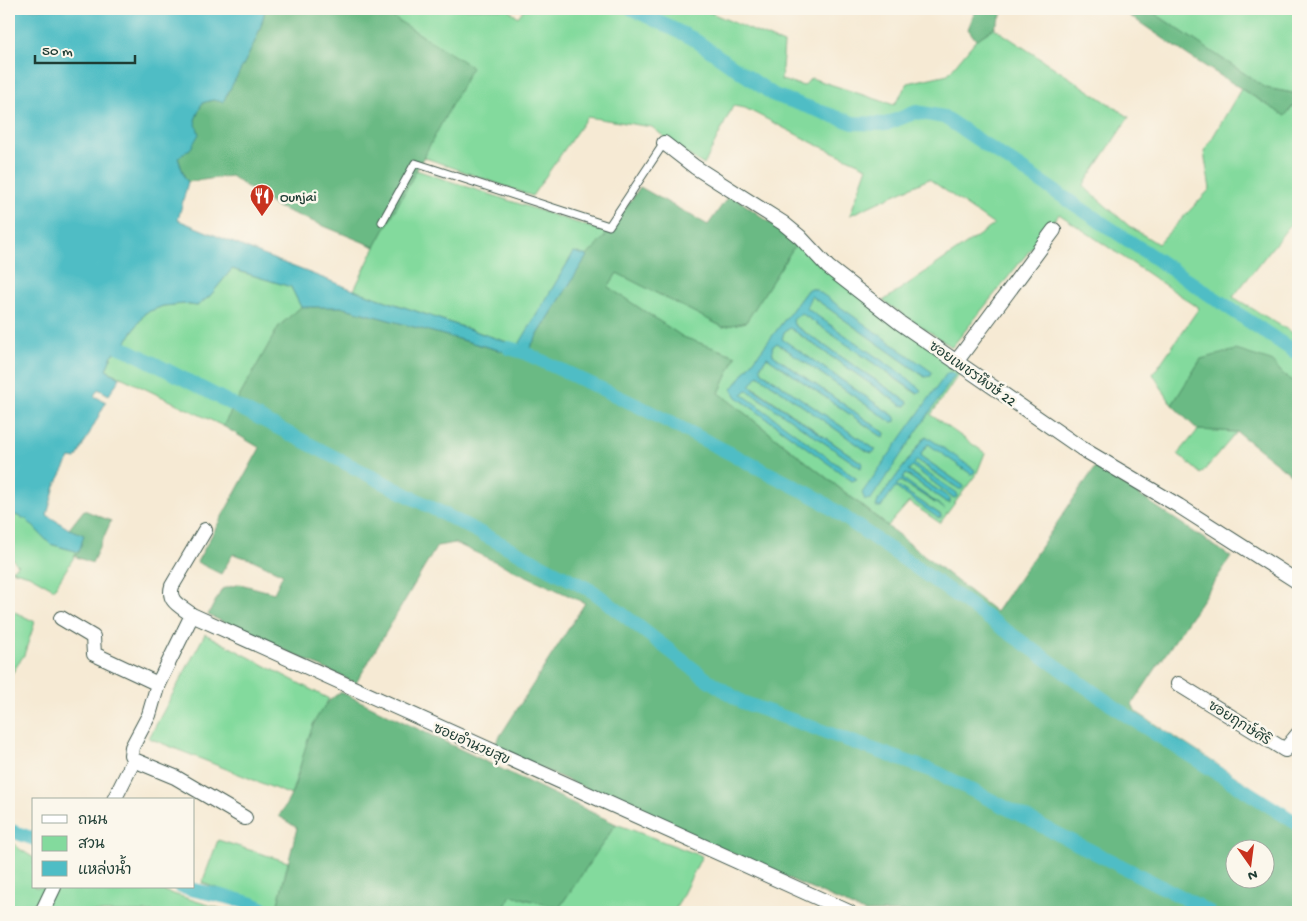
<svg xmlns="http://www.w3.org/2000/svg" width="1307" height="921" font-family="'Gochi Hand','Playpen Sans Thai',sans-serif">
<rect width="100%" height="100%" fill="#fbf7ec"/>
<filter id="ink" filterUnits="userSpaceOnUse"><feTurbulence type="fractalNoise" baseFrequency=".02" numOctaves="2"/><feDisplacementMap in="SourceGraphic" scale="10" xChannelSelector="R" yChannelSelector="G"/><feConvolveMatrix kernelMatrix="1 2 1 2 8 2 1 2 1" color-interpolation-filters="sRGB"/></filter>
<filter id="wash" filterUnits="userSpaceOnUse"><feTurbulence type="fractalNoise" baseFrequency=".0096" numOctaves="4" result="noise"/><feDisplacementMap in="SourceGraphic" scale="20" xChannelSelector="R" yChannelSelector="G"/><feGaussianBlur stdDeviation="1.12" result="paint"/><feColorMatrix in="noise" values="0 0 0 0 0 0 0 0 0 0 0 0 0 0 0 0 0 1.4 0 .05"/><feComposite in="paint" operator="in"/></filter>
<g filter="url(#wash)">
<rect width="100%" height="100%" fill="#f6ead4"/>
<path fill="#83da9d" stroke="#518c68" fill-rule="evenodd" d="M380 9H508L518 17 524 9H702L784 44 781 80 804 86 811 78 894 105 908 83 948 74 976 40 994 28 1129 117 1083 186 1129 226 1158 244 1210 189 1204 152 1241 89 1284 115 1298 99V215L1233 297 1298 336V384L1284 375 1271 361 1201 359 1172 405 1153 374 1199 308 1059 214 952 347 883 301 994 225 929 179 850 215 867 167 813 143 745 108 733 106 704 165 679 149 652 127 587 117 532 196 423 157 471 67Z
M1148 9H1298V94L1266 88Z
M416 170 608 233 587 256 574 252 519 346 354 290 375 247Z
M797 242 961 371 931 415 985 453 977 473 940 523 909 502 888 526 719 393 736 356 683 337 608 287 617 273 723 327 746 322ZM808 289H815L925 377 811 296 805 308 910 380 917 394 801 312 793 320 794 325 908 402 906 406 901 405 790 328 784 332 782 339 894 416 896 421 891 422 777 343 772 347 773 355 885 433 884 438 767 357 760 368 762 372 876 450 872 453 867 451 757 374 750 385 862 463 861 468 747 389 741 394 853 481 737 397 733 388ZM926 436 971 474 931 445 928 444 921 453 922 457 964 486H954L916 460 913 464 957 493 954 498 912 466 908 471 938 490 950 503 946 502 906 474 901 478 935 503 900 481 896 485 941 515 895 487 878 501Z
M232 269 291 287 301 307 279 326 223 426 106 370 112 355 125 343 145 313 163 306 184 304 197 306 210 296Z
M1198 430 1237 432 1201 474 1178 454Z
M15 515 26 518 50 544 79 552 74 557 54 589 29 575 11 570 18 565 9 556V518Z
M9 609 35 622 24 655 9 678Z
M205 634 329 699 314 722 291 795 149 738Z
M616 824 702 856 674 912H502L510 895 559 908Z
M9 838 18 848 34 858V887L154 888 231 912H9Z
M218 840 288 862 277 908 202 883Z"/>
<path fill="#6aba84" stroke="#447c5c" fill-rule="evenodd" d="M265 9H380L472 67 375 247 275 206 231 176 188 182 185 178 178 158 191 148 195 120 202 103 213 100 223 101C238 73 260 40 265 9Z
M976 9H1005L994 28 976 40 968 29Z
M1120 9H1148L1266 88 1298 94V99L1285 116 1189 56Z
M640 187 708 225 730 194 797 242 746 322 723 327 617 273 608 287 683 337 736 356 719 393 996 612 1096 466 1231 557 1132 704 1136 712 1298 817V912H864L493 747 585 603 455 543 437 546 356 683 208 615 222 589 240 584 274 593 283 574 253 560 233 554 221 574 197 562 260 448 223 426 279 326 301 307H341L524 357 587 256 608 233ZM1234 848H1264V878H1234Z
M1236 350 1271 361 1284 375 1298 384V480L1237 432 1198 430 1172 405 1201 359Z
M84 510 111 521 92 563 74 556 79 552 69 529Z
M341 692 616 824 559 908 511 895 502 912H288L277 908 297 828 279 816C283 809 288 802 291 795 306 760 305 713 341 692Z"/>
<path fill="#4fbdc5" stroke="#377d7c" d="M9 9H265C260 40 238 73 223 102L213 100 202 103 195 120 199 134 191 148 178 158 185 178 188 182 178 220 268 257 354 290 518 346 574 252 587 256 524 357 341 307H301L291 287 232 269 210 296 197 306 184 304 163 306 145 313 125 343 112 355 106 370 120 378 109 395 98 389 94 396 106 402 76 459 70 458 55 486 47 515 69 529 84 535 79 552 50 544 26 519 15 515 9 518Z
M808 289H815L932 372 931 376 925 377 811 296 806 308 910 380 921 390 918 394 801 313 793 320 794 325 908 402 906 406 901 405 790 328 784 332 782 339 894 416 896 421 891 422 777 343 772 347 773 355 885 433 884 438 767 357 760 367 762 372 876 450 872 453 867 451 758 375 750 386 862 463 861 468 747 390 742 394 857 479 852 481 737 397 732 389Z
M951 372 955 375 871 499 865 500 862 493 947 373Z
M926 436 975 470 974 473 971 474 928 444 921 453 922 457 964 486 962 489H959L917 460 914 464 957 493V497L954 498 912 466 908 471 950 498V503L946 502 906 474 902 478 945 509 901 481 896 485 941 515V517L938 518 895 487 881 507H876L878 501Z"/>
<g fill="none" stroke-linecap="round" stroke-linejoin="round">
<path stroke="#4fbdc5" stroke-width="14" d="M632 9 692 38 774 95 853 123 886 124 916 112 944 117 1298 354
M104 340 132 352 594 592 705 678 742 702 936 772 1176 894 1209 912
M509 348 523 352 638 406 817 498 1129 717 1298 824
M9 830 34 839
M181 887 231 898 253 904 270 912"/>
</g>
</g>
<g filter="url(#ink)">
<g fill="none" stroke-linecap="round" stroke-linejoin="round">
<defs>
<path id="lane" d="M382 222 415 163 609 226 664 143"/>
<path id="street" d="M664 143 695 167 783 223 800 237 828 267 900 323 996 389 1081 448 1179 506 1298 582
M956 362 1054 230
M205 530 172 586C167 602 181 606 192 615L849 912
M192 615 158 684 149 715 132 747 131 755 134 760 175 777 245 818
M61 618 93 637 94 654 158 684
M1178 684 1285 750 1298 734
M114 800 134 760
M42 912 54 887"/>
</defs>
<use href="#lane" stroke="#3f574c" stroke-width="9"/>
<use href="#street" stroke="#3f574c" stroke-width="16"/>
<use href="#lane" stroke="#fff" stroke-width="7"/>
<use href="#street" stroke="#fff" stroke-width="14"/>
</g>
</g>
<defs>
<symbol id="restaurant-pin" viewBox="-11 -11 22 30"><path d="M0 17L-7.5 6A9.5 9.5 0 1 1 7.5 6Z" fill="#c8321e" stroke="#fbf7ec"/><path d="M-5-6h1v4h1v-4h1v4h1v-4h1v5L-1.5 .5V6h-2V.5L-5-1ZM5-6V6H3V1.5H1.5Q1.5-4 5-6Z" fill="#fff"/></symbol>
</defs>
<g fill-rule="evenodd">
<use href="#restaurant-pin" x="248" y="182" width="28" height="38"/>
</g>
<g text-anchor="middle" stroke-width="5" stroke-linejoin="round" paint-order="stroke">
<g font-size="14" fill="#1f3d34" stroke="#fbf7ec" text-anchor="start">
<text x="280" y="201">Ounjai</text>
</g>
<g font-size="14" fill="#1f3d34" stroke="#fbf7ec">
<text transform="translate(973 373) rotate(35)" y="5">ซอยเพชรหึงษ์ 22</text>
<text transform="translate(1240 722) rotate(32)" y="5">ซอยฤกษ์ศิริ</text>
<text transform="translate(472 743) rotate(24)" y="5">ซอยอำนวยสุข</text>
</g>
</g>
<rect width="1307" height="921" fill="none" stroke="#fbf7ec" stroke-width="30"/>
<rect x="32" y="798" width="162" height="90" fill="#fbf7ec" stroke="#a3ada2"/>
<rect x="42" y="815" width="25" height="8" fill="#ffffff" stroke="#a3ada2"/>
<text x="78" y="824" font-size="15" fill="#1f3d34">ถนน</text>
<rect x="42" y="836" width="25" height="15" fill="#83da9d" stroke="#a3ada2"/>
<text x="78" y="848" font-size="15" fill="#1f3d34">สวน</text>
<rect x="42" y="861" width="25" height="15" fill="#4fbdc5" stroke="#a3ada2"/>
<text x="78" y="874" font-size="15" fill="#1f3d34">แหล่งน้ำ</text>
<g transform="translate(1250 864) rotate(166)"><circle r="24" fill="#fbf7ec" stroke="#a3ada2"/>
<path d="M0-4L9 19L0 12L-9 19Z" fill="#c8321e"/>
<text y="-8" font-size="14" font-weight="bold" text-anchor="middle" fill="#1f3d34">N</text>
</g>
<path d="M35 55v8h100v-8" fill="none" stroke="#1f3d34" stroke-width="2.5"/>
<text x="42" y="55" font-size="15" fill="#1f3d34" stroke="#fbf7ec" stroke-width="4" paint-order="stroke">50 m</text>
</svg>
